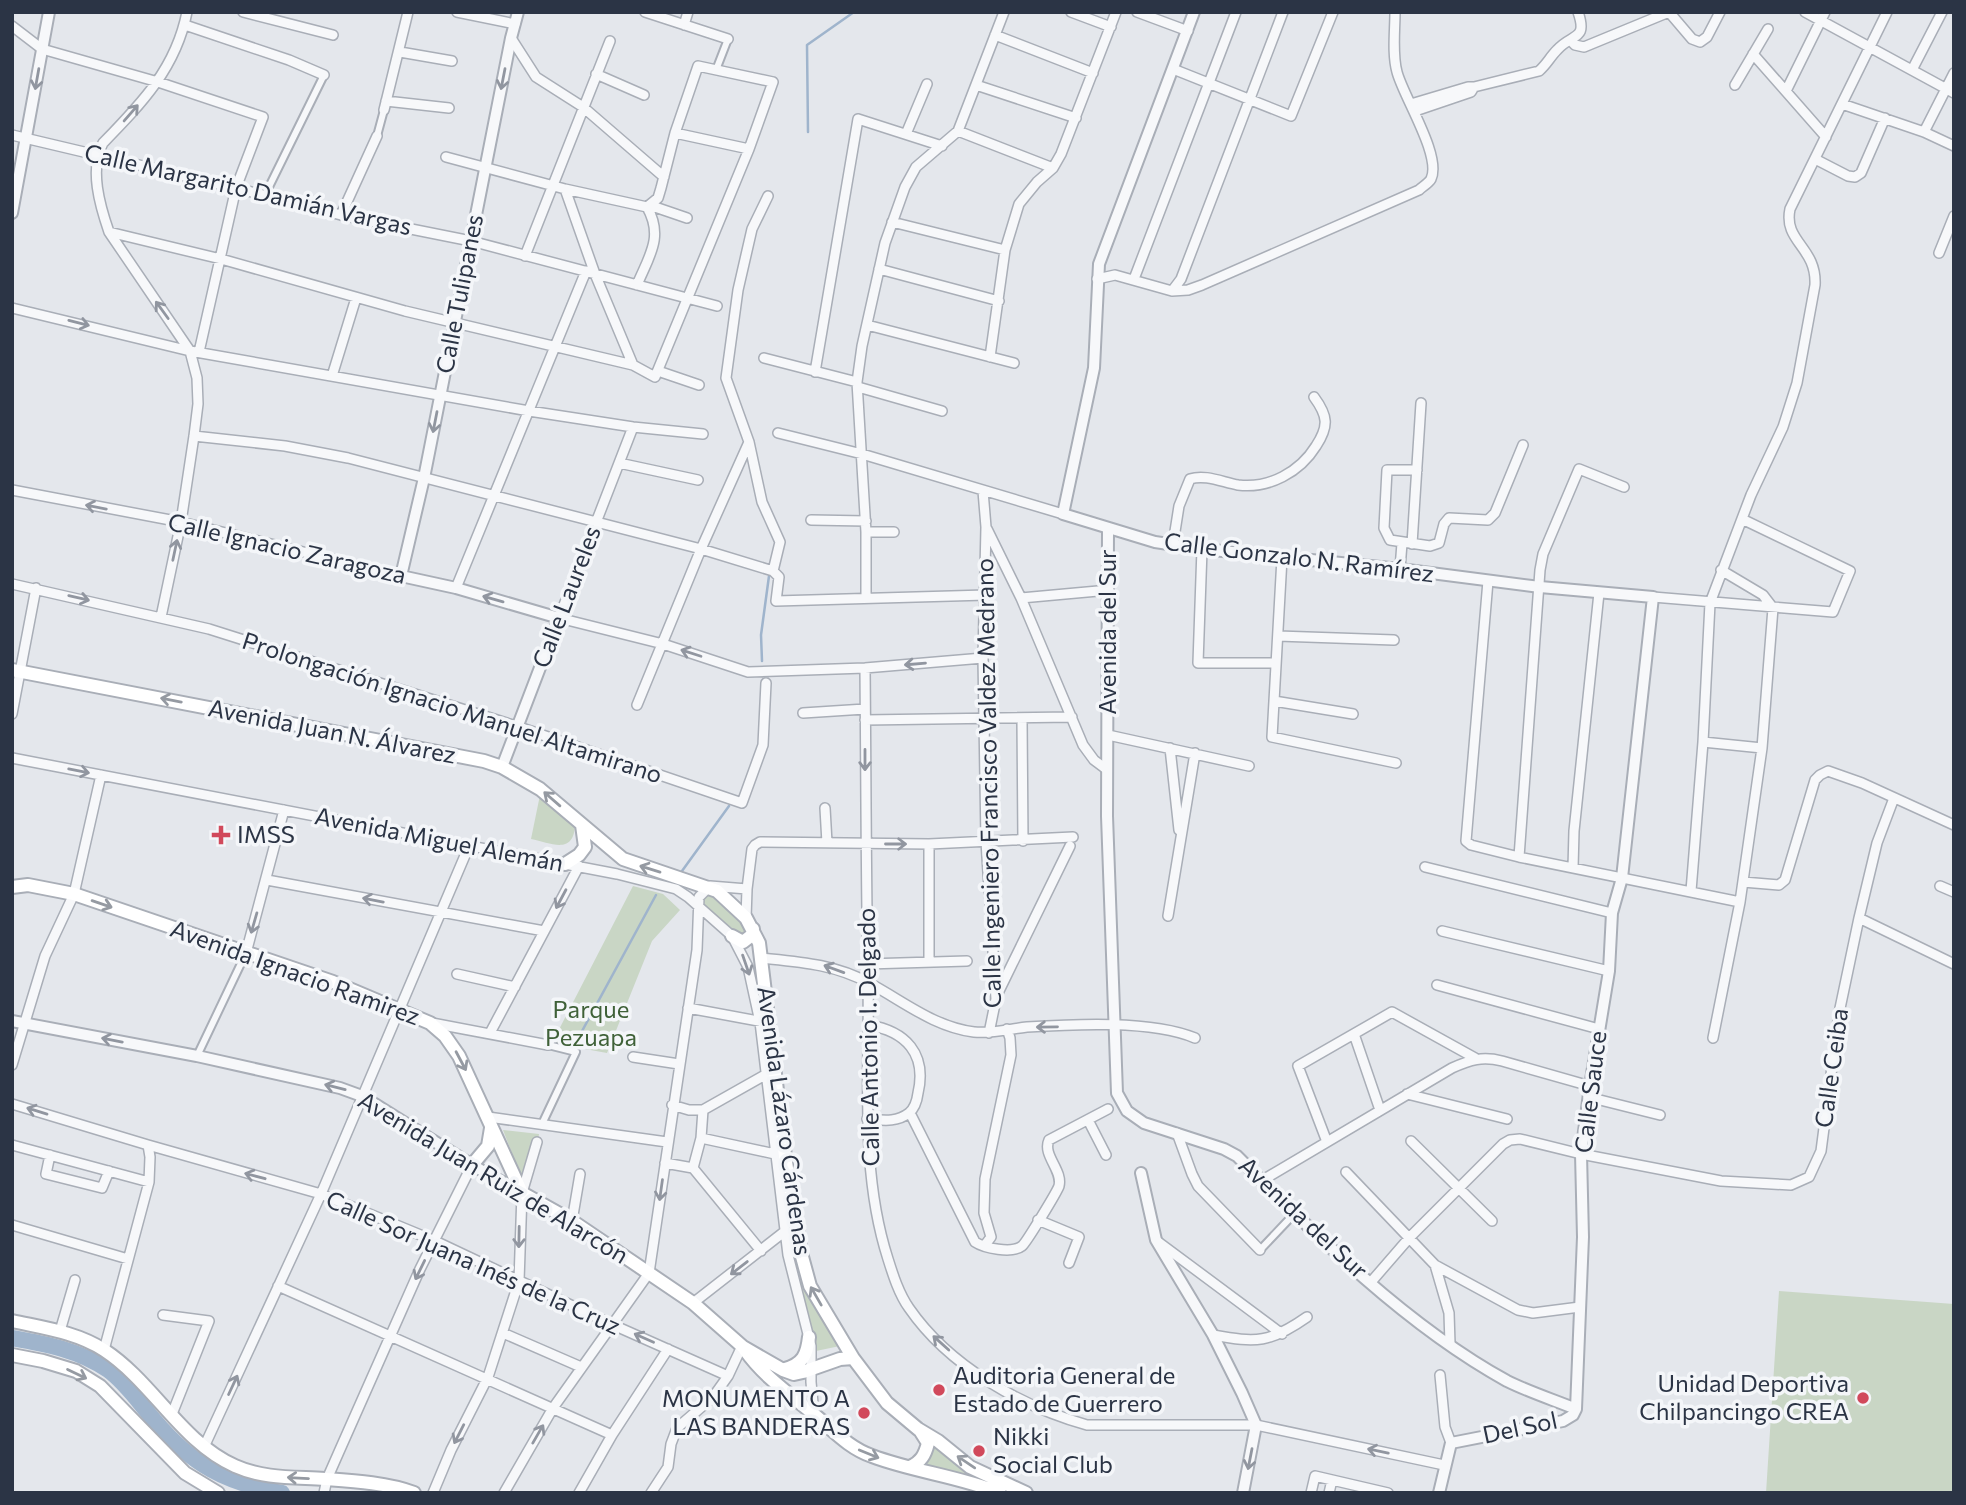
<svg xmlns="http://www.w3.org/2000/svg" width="1966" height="1505" font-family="Commissioner,sans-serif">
<rect width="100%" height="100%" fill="#e4e7ec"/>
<path fill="#c9d6c5" d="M540 795 575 826C573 855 551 843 531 839Z
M633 886 663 894 680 910 652 941 607 1053 552 1043Z
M710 893 715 896C726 906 746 920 746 936L733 931 705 905 702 900 705 895Z
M503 1130 539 1134 531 1183 523 1182Z
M788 1225 798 1276 840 1346 816 1351 805 1308 797 1287Z
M1779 1291 1954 1304V1493H1766Z
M931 1443 1018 1493H1009L964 1474 922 1465Z"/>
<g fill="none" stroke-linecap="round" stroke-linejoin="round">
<path stroke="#9fb4cc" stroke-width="2.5" d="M808 132 807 45 854 12
M762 661 761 635 769 576
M682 871 729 806
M575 1044 656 895"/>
<path stroke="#9fb4cc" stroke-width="16" d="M12 1338C46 1344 79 1350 108 1370 126 1383 140 1404 155 1421 192 1465 226 1483 282 1493"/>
<defs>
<path id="pedestrian" d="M716 70 728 39
M377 136 384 110
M265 195 324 75
M197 1056 246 953
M542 1124 576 1052 548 1045
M1260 1250 1295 1213"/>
<path id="minor" d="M243 12 333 35
M457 12 515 24
M645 12 728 39
M1071 12 1111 27
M1137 12 1188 31
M1669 12 1692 39 1700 42 1707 37 1720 12
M1805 12 1954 93
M185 25 289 60 324 75
M684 25 688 12
M12 26 42 49 158 82 263 117 236 188 199 352
M995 35 1093 73
M511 38 536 77 583 107 664 177
M1570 40 1575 45 1584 47 1669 12
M400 52 452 61
M1753 54 1826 137
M1173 69 1291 116 1333 12
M1912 70 1942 12
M596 74 644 95
M976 85 1076 118
M1735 85 1768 29
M1786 91 1825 12
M386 101 449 108
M1411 104 1468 87H1474L1539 71C1547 64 1550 57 1557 50 1572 33 1588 41 1578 12
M1842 104 1924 132 1954 146
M384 110 408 12
M1415 111 1471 92 1474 87
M958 131 1053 168
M1924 132 1954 73
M675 133 749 149
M906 134 927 84
M12 135 236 188 341 215 471 241 717 306
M446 157 565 189 647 207
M1815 159 1848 176 1855 177 1861 173 1885 118
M565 189 595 274 633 365 655 377 749 149 773 82 698 66 675 133 661 188 658 198 647 207
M768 196 752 229 738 290 726 378 749 442 762 502 780 542 773 571
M652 206 687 218
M341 215 377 136
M892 222 1005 250
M109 232 221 259 405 311 633 365
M1939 253 1954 216
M525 256 610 41
M879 269 999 301
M1097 279 1115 275 1172 291 1181 279 1283 12
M1134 279 1236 12
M637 285C649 256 664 237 647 207
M1172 291 1188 290 1202 285 1419 190C1422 187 1429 183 1431 179 1442 156 1403 96 1397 72 1392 54 1395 31 1395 12
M12 308 190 351 529 411 633 427 703 434
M867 325 1014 363
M990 357 1005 250 1019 204 1037 182 1053 168 1061 154 1116 12
M764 358 857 382
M658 371 699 385
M815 372 858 119 942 146
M332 376 356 298
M858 387 942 411
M633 427 559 618 663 644 748 672 865 668 983 658
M778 433 862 454 1063 514
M194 436 285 446 348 458 701 549 773 571 779 577 776 601 986 595
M619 463 698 480
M1417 470H1387L1384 528 1390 540 1430 546 1439 543 1444 524 1449 518 1488 520 1495 513 1523 445
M12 490 181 522 401 576
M983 491 986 527 983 658 986 841 996 999 989 1033
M811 520 866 521
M987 529 1021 598 1083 745 1094 760 1106 769
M866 532H894
M1173 544 1179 506 1190 479C1205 474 1222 482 1238 485 1269 489 1300 472 1316 446 1329 426 1328 416 1314 397
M1412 544 1421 403
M1202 549 1198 663H1276
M1282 558 1272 737 1396 763
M1400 569 1402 543
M1488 581 1466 841 1471 845 1519 857 1740 902
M12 584 209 629 516 726 742 803 763 745 766 683
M456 588 586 271
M1653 597 1833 612 1850 571 1742 519
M866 598V532L857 382 862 346 885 243 905 187 916 167 958 131 1004 12
M1021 598 1109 590
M161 617 181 522 194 436 198 404 197 378 190 351 109 232C100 206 89 169 103 143 142 103 176 68 187 12
M1278 636 1394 640
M865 668C866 772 866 876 868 980 870 1073 859 1169 888 1259 893 1275 899 1294 909 1308 949 1366 1020 1406 1087 1425H1256L1444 1465
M1274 701 1353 714
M637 705 701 549 749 442
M803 713 865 709
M12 714 36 588
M1022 719 1023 841
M865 720 1072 717
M1108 735 1249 766
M1703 742 1762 748
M1170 748 1179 830
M12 758 617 874 676 889 688 897 732 936 748 967 760 1022 788 1255 811 1346V1382L814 1414
M825 808 827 843
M929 844V962
M1519 857 1540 570 1543 554 1579 469 1624 487
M1425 867 1612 913
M1573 868 1574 831 1599 593
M267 880 544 931
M1743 882 1779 885 1785 880 1815 780 1820 775 1828 771 1862 783 1954 825
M1940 886 1954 892
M1691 891 1703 742 1710 603 1751 495 1783 427 1797 383 1815 285C1817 247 1783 242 1790 209L1887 12
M1168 916 1195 753
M746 918 747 889 752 849 755 845 760 842 929 844 1073 837
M1859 918 1954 964
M1442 931 1609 971
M246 953 284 810
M761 958C800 962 834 964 869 983 903 1001 934 1027 974 1032 992 1034 1009 1029 1027 1027 1074 1024 1152 1020 1195 1038
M867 964 967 961
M457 974 515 987
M1437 985 1599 1029
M997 995 1070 846
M688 1008 764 1022
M432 1023 548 1045 553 1033
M490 1033 579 866
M1354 1034 1380 1110
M1713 1038 1740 902 1762 748 1773 608 1763 595 1721 570
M633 1057 679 1064
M12 1065 45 956 74 894 101 775
M1407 1094 1507 1119
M1588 1097 1660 1115
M12 1104 148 1145 321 1194 435 1241 611 1324 728 1376
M672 1105 689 1110H703L765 1075
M910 1113 975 1242C984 1248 1012 1254 1022 1246 1026 1243 1057 1192 1059 1186 1063 1170 1042 1155 1049 1140L1108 1109
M488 1117 667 1142
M867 1119C882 1120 896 1123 909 1113 915 1108 917 1101 918 1093 927 1054 906 1031 868 1025
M1088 1120 1106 1155
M1177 1133 1192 1174 1198 1186 1260 1250
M701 1138 775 1154
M1411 1141 1492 1221
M1327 1142 1298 1066 1392 1012 1475 1058
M12 1145 149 1182
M50 1155 46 1174 102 1188 109 1171
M665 1163 693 1168 761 1251
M693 1168 701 1138 703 1110
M1346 1172 1435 1265 1518 1310 1533 1313 1580 1307
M1261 1181 1452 1068C1470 1060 1482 1056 1502 1061L1590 1086
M1038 1220 1079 1237 1069 1263
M572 1221 580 1174
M12 1225 128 1259
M1157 1241 1282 1334
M985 1245 991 1237 984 1213 985 1179 1011 1055 1010 1038 1007 1029
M1435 1265 1449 1313 1450 1344
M1371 1282 1410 1237 1503 1144 1510 1140 1520 1139 1581 1154 1721 1181 1791 1185 1809 1177 1821 1151 1839 1013 1859 918 1877 843 1894 798
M278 1286 612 1435
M693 1303 784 1232
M163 1315 209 1321 172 1414
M60 1331 75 1280
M503 1333 581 1367
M1213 1335C1257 1343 1270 1343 1307 1317
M104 1350 149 1182 150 1157 148 1145
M1440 1375 1445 1427 1451 1443
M204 1447 321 1194 469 846
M324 1493 327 1479 338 1454 420 1269 472 1165
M433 1493 451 1450 488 1377 519 1281 522 1193 537 1142
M504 1493 553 1408 649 1273 697 950 699 897 710 886 747 889
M579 1493 612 1435 668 1349
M651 1493 668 1467 671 1444 677 1428 713 1397 728 1376 742 1346
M1311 1493 1315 1476 1388 1493
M1329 1493 1332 1480"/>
<path id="tertiary" d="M1194 12 1099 264 1094 368 1063 514 1155 542 1202 549 1400 569 1540 587 1653 597 1622 878 1612 913 1609 971 1590 1086 1581 1154 1583 1237 1576 1409 1573 1415 1563 1421 1451 1443 1439 1493
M12 213 49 12
M1108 528 1107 816 1117 1093 1127 1111 1144 1123 1224 1149 1237 1156C1317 1237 1407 1326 1507 1381 1529 1392 1554 1400 1576 1409
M502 767 559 618 456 588 401 576 424 478 511 38 518 12
M12 1021 197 1056 340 1088 362 1096 472 1165 522 1193
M1141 1173 1156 1240 1213 1335 1242 1393 1256 1425 1243 1493"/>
<path id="secondary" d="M12 670 484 761 502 767 540 789 623 859 717 891 746 918 759 943 785 1156 801 1253 810 1286 853 1358 887 1403 918 1429 938 1441 970 1467 1026 1493
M565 864 579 855 585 847 582 825
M12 887 28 885 74 894 333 982 430 1023 445 1036 459 1056 522 1193 572 1221 693 1303 743 1347 783 1370 794 1374 803 1372 840 1359 853 1358
M732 936 743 942 752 935 753 929
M472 1165 488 1146 491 1128
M12 1321C43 1328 76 1332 104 1350 153 1382 181 1442 235 1466 264 1479 294 1477 325 1479 353 1481 387 1483 414 1493
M745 1350C764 1377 791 1395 816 1416 834 1431 849 1448 872 1456 914 1472 959 1476 1000 1493
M12 1355 43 1361 76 1371 100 1386 185 1473 218 1493
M785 1369C803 1364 807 1355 809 1337
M910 1467C921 1462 925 1455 928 1443L921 1432"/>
</defs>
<use href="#pedestrian" stroke="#a9aeb7" stroke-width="10"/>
<use href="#minor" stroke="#a9aeb7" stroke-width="12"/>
<use href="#tertiary" stroke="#a9aeb7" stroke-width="14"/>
<use href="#secondary" stroke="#a9aeb7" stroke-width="16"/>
<use href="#pedestrian" stroke="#f7f8fa" stroke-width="6"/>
<use href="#minor" stroke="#f7f8fa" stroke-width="9"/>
<use href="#tertiary" stroke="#f7f8fa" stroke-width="10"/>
<use href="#secondary" stroke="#fff" stroke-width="12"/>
</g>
<defs><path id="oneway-shaft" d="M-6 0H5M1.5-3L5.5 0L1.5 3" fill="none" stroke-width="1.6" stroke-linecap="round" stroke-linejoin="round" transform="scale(1.75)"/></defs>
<g stroke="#9196a0">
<use href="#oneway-shaft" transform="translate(37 79) rotate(100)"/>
<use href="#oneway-shaft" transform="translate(503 79) rotate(101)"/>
<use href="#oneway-shaft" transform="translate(131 113) rotate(-49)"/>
<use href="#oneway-shaft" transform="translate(162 310) rotate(-126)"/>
<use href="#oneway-shaft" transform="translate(79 323) rotate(14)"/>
<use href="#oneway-shaft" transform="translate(435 422) rotate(101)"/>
<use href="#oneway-shaft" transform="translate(96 507) rotate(-169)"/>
<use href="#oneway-shaft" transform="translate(175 550) rotate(-78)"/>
<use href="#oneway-shaft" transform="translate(79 598) rotate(13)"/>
<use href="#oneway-shaft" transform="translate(493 599) rotate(-164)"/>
<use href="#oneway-shaft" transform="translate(691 653) rotate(-162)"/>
<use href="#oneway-shaft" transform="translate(915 664) rotate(175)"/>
<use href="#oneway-shaft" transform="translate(865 760) rotate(90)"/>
<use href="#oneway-shaft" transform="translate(79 771) rotate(11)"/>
<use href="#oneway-shaft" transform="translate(896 844)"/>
<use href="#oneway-shaft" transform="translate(561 899) rotate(118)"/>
<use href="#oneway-shaft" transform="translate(373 900) rotate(-169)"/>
<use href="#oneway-shaft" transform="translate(254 923) rotate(106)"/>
<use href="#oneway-shaft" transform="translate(746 965) rotate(71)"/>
<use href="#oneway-shaft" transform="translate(834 969) rotate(-160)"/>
<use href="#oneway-shaft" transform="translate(1047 1027) rotate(179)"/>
<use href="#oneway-shaft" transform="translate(112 1040) rotate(-169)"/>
<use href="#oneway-shaft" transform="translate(335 1087) rotate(-166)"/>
<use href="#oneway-shaft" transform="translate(37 1111) rotate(-163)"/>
<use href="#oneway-shaft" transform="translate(255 1176) rotate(-165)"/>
<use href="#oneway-shaft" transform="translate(661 1190) rotate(98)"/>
<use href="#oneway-shaft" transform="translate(519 1237) rotate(91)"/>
<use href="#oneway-shaft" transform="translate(739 1268) rotate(142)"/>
<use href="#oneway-shaft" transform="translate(420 1270) rotate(116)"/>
<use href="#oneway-shaft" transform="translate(644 1338) rotate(-156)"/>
<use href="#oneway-shaft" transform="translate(941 1343) rotate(-138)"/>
<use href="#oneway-shaft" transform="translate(233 1385) rotate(-65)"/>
<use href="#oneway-shaft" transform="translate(459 1434) rotate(117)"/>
<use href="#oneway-shaft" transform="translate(538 1434) rotate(-60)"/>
<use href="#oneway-shaft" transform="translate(1378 1451) rotate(-168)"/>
<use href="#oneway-shaft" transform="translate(1250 1459) rotate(101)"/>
</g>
<g stroke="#959aa2">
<use href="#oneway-shaft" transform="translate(171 700) rotate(-169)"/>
<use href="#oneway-shaft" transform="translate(552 799) rotate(-139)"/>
<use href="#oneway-shaft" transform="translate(650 869) rotate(-163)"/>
<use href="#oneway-shaft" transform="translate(102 904) rotate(19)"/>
<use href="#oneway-shaft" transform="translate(461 1061) rotate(62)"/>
<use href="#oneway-shaft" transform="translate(816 1296) rotate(-120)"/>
<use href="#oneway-shaft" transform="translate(77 1374) rotate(26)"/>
<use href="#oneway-shaft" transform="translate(869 1454) rotate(22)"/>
<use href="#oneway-shaft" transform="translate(966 1462) rotate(-146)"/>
<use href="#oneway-shaft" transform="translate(298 1478) rotate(-177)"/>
</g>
<g fill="#d1495b" stroke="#f4f6f9" stroke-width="2.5">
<path d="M217.5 824.5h7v7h7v7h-7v7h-7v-7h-7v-7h7z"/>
<circle cx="939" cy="1390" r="7"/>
<circle cx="1863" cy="1398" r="7"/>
<circle cx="864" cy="1413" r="7"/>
<circle cx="979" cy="1451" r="7"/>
</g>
<g text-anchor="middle" stroke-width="7" stroke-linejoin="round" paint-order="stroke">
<g font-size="24" fill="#2b3445" stroke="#f4f6f9">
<text transform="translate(248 190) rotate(13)" y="8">Calle Margarito Damián Vargas</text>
<text transform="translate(460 294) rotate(-79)" y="8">Calle Tulipanes</text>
<text transform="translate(287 549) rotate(13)" y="8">Calle Ignacio Zaragoza</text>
<text transform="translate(1299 558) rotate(7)" y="8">Calle Gonzalo N. Ramírez</text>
<text transform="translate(567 597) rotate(-69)" y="8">Calle Laureles</text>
<text transform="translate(1108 632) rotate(-90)" y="8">Avenida del Sur</text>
<text transform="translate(452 708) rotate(18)" y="8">Prolongación Ignacio Manuel Altamirano</text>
<text transform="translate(332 732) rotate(11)" y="8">Avenida Juan N. Álvarez</text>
<text transform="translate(989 783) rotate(-91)" y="8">Calle Ingeniero Francisco Valdez Medrano</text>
<text transform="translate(439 840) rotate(11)" y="8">Avenida Miguel Alemán</text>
<text transform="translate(295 973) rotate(20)" y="8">Avenida Ignacio Ramirez</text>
<text transform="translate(869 1037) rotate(-91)" y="8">Calle Antonio I. Delgado</text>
<text transform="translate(1832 1068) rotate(-82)" y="8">Calle Ceiba</text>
<text transform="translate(1591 1092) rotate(-83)" y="8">Calle Sauce</text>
<text transform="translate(784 1121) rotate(82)" y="8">Avenida Lázaro Cárdenas</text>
<text transform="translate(493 1178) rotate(31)" y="8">Avenida Juan Ruiz de Alarcón</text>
<text transform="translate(1303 1218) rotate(43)" y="8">Avenida del Sur</text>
<text transform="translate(473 1263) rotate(24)" y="8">Calle Sor Juana Inés de la Cruz</text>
<text transform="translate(1520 1428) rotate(-12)" y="8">Del Sol</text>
</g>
<g font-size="24" fill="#2b3445" stroke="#f4f6f9" text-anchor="start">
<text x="237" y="843">IMSS</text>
<text x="953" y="1384">Auditoria General de<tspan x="953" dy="28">Estado de Guerrero</tspan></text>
<text x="1849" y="1392" text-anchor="end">Unidad Deportiva<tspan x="1849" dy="28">Chilpancingo CREA</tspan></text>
<text x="850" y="1407" text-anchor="end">MONUMENTO A<tspan x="850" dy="28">LAS BANDERAS</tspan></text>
<text x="993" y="1445">Nikki<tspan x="993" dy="28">Social Club</tspan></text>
</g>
<g font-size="24" fill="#3f6138" stroke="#f4f6f9">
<text x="591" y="1018">Parque<tspan x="591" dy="28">Pezuapa</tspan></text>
</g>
</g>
<rect width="1966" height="1505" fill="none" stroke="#2b3445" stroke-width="28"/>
</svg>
